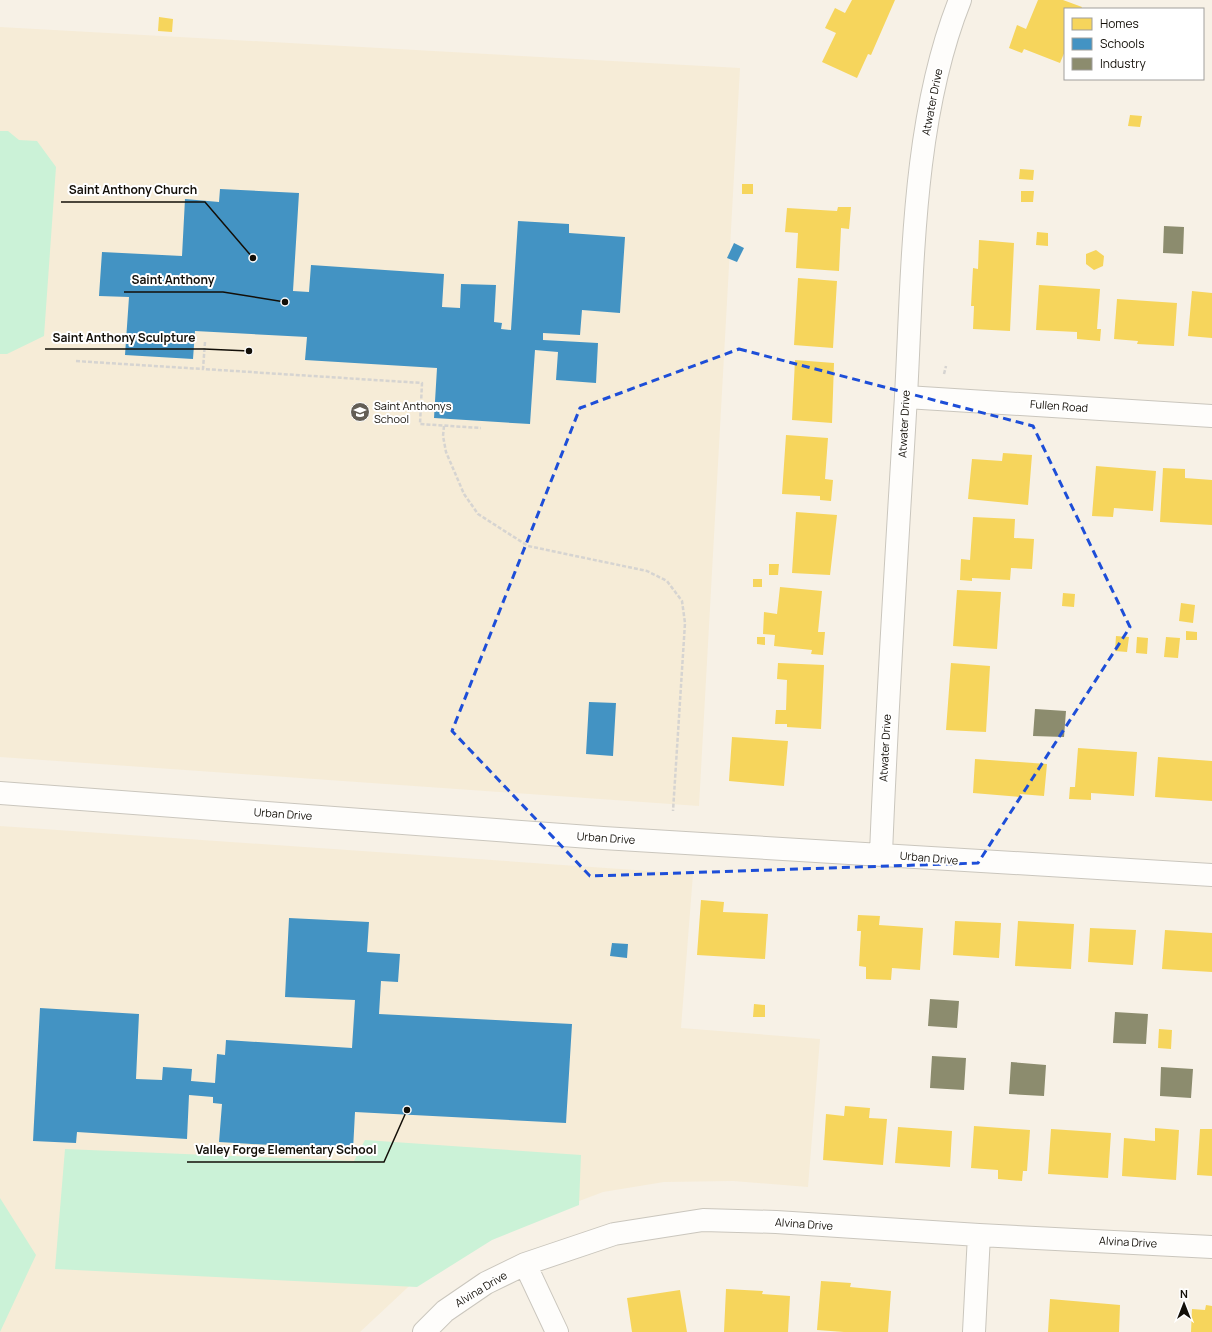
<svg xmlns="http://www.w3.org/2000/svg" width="1212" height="1332" font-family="Manrope,sans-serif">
<rect width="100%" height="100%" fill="#f7f1e6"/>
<path fill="#f6ecd7" d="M0 27 740 68 699 806 0 757Z
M0 826 693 874 681 1028 820 1039 808 1187 733 1181 664 1182 603 1192 492 1234 421 1275 360 1332H0Z"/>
<path fill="#cbf2d7" d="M0 131H8L19 140 37 141 56 167 44 336 7 354H0Z
M365 1140 581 1155 579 1205 492 1240 417 1287 55 1269 65 1149 354 1161Z
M0 1198 36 1255 0 1332Z"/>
<path fill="#f6d55c" d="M852 0H895L871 55 868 54 857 78 822 62 836 33 825 28 835 8 845 13Z
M1038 0H1063L1082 7 1081 9H1065V51L1060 63 1024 49 1022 53 1009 48 1017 25 1026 29Z
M159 17 173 19 172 32 158 31Z
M1130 115 1142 116 1140 127 1128 126Z
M1020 169 1034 170 1033 180 1019 179Z
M742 184H753V194H742Z
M1021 191H1034L1033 202H1021Z
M838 207H851L849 229 841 228 839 271 796 268 798 233 785 232 787 208 837 211Z
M1037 232 1048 233V246L1036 245Z
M979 240 1014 243 1010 331 973 329 974 306H971L973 268 978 269Z
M1096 250 1104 256 1103 266 1094 270 1086 264V254Z
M798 278 837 281 833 348 794 345Z
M1039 285 1100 289 1097 329H1101L1100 341 1077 339V332L1036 330Z
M1192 291 1212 293V338L1188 336Z
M1117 299 1177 303 1174 346 1137 344 1138 341 1114 339Z
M795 360 834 363 832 423 792 420Z
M786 435 828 438 825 479 833 480 831 501 820 500V496L782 494Z
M1003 453 1032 455 1028 505 968 499 972 459 1002 461Z
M1096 466 1156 471 1153 511 1114 508 1113 517 1092 516Z
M1163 468 1185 469V478L1212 480V525L1160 522Z
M796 512 837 515 830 575 792 573Z
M973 517 1015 519 1014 538 1034 539 1032 569 1011 568 1010 580 972 578V581L960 580 961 559 970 560Z
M769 564H779L778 575H769Z
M753 579H762V587H753Z
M780 587 822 591 818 632H825L823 655 811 654 812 650 774 646 775 635 763 634 764 612 777 614Z
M957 590 1001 592 997 649 953 646Z
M1063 593 1075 594 1074 607 1062 606Z
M1181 603 1195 605 1193 623 1179 621Z
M1186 631 1197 632V640H1186Z
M1116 636 1129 637 1127 652 1115 651Z
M757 637H765V645L757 644Z
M1137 637 1148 638 1147 654 1136 653Z
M1166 637 1180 638 1178 658 1164 657Z
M778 663 824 665 821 729 787 727V724H775L776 710H786L787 680 777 679Z
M951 663 990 666 986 732 946 730Z
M732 737 788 741 784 786 729 781Z
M1078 748 1137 752 1134 796 1091 793V800L1069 799 1070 787H1075Z
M1158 757 1212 761V801L1155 797Z
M975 759 1047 764 1044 796 1020 794V797L973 793Z
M701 900 724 902 723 912 768 914 765 959 697 955Z
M858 915 880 916 879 925 923 928 920 970 892 968 891 980 866 979V967L859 966 861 931H857Z
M955 921 1001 923 999 958 953 955Z
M1018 921 1074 924 1071 969 1015 966Z
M1090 928 1136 930 1133 965 1088 962Z
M1165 930 1212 933V972L1162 969Z
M754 1004 765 1005V1017H753Z
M1159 1029 1172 1030 1171 1049 1158 1048Z
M845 1106 870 1108 869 1118 887 1119 883 1165 823 1160 826 1114 844 1116Z
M974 1126 1030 1130 1027 1171H1023L1022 1181 998 1179V1170L971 1168Z
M898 1127 952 1131 950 1167 895 1163Z
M1155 1128 1179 1130 1176 1180 1122 1176 1124 1138 1155 1141Z
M1051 1129 1111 1133 1108 1178 1048 1174Z
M1200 1129H1212V1176L1197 1175Z
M821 1281 851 1283 850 1287 891 1291 888 1332H844L817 1330Z
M726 1289 763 1291 762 1294 790 1296 788 1332H724Z
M680 1290 687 1332H632L627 1298Z
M1050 1299 1120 1305 1119 1332H1048Z
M1206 1305 1212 1306V1332H1191L1192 1309 1205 1310Z"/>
<path fill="#4393c3" d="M220 189 299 193 293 291 309 292 311 265 444 274 442 307 460 308 461 284 496 285 494 322 502 323 501 329 511 330 518 221 569 224V233L625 237 620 313 582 310 580 335 543 333V340L598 343 596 383 556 380 558 352 535 350 530 424 434 418 437 368 305 360 307 337 195 331 193 359 125 355 129 297 99 296 102 252 182 256 185 199 219 202Z
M734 243 744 248 737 262 727 258Z
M589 702 616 703 613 756 586 754Z
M289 918 369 922 367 952 400 954 398 982 381 981 379 1014 572 1024 566 1123 355 1112 353 1150 219 1142 222 1104 213 1103V1097L189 1095 187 1139 77 1132 76 1143 33 1141 40 1008 139 1014 136 1079 162 1080 163 1067 192 1069 191 1081 215 1083 217 1054 225 1055 226 1040 352 1048 355 1000 285 997Z
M612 943 628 944 627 958 610 956Z"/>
<path fill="#8c8c6e" d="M1164 226 1184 227 1183 254 1163 253Z
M1035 709 1066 711 1064 737 1033 736Z
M930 999 959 1001 957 1028 928 1026Z
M1115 1012 1148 1014 1146 1044 1113 1043Z
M932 1056 966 1058 964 1090 930 1088Z
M1011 1062 1046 1065 1044 1096 1009 1094Z
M1161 1067 1193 1069 1191 1098 1160 1096Z"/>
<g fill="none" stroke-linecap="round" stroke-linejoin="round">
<defs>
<path id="minor" d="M906 397 1212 416
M0 793 603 838 1212 875
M881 854C887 701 897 549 906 396 913 268 912 120 960 0
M525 1264 557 1332
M424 1332 445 1311 486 1283 525 1264 614 1234 703 1220 776 1222 979 1235 1212 1247
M974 1332 979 1235"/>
</defs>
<use href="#minor" stroke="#cac6bd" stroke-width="24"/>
<path stroke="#d6d4d1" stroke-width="2.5" stroke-dasharray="4 2" stroke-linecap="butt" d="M205 342 203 369 422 383 420 424 481 428
M76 361 203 369
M944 374 946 366
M444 426 443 436 446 452 464 494 478 514 528 546 647 571 667 581 682 601 685 623 673 811"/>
<use href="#minor" stroke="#fefdfb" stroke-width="22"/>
</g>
<path fill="none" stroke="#1d4ed8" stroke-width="3" stroke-dasharray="8 5" stroke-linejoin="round" d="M739 349 1033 426 1130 627 978 863 590 876 452 731 580 408Z"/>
<defs>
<symbol id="school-disc" viewBox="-11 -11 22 22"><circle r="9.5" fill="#635e56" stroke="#fff"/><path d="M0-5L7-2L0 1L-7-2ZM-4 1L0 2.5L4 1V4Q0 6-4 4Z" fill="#fff"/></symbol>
</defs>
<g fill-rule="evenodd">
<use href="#school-disc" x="349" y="401" width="22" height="22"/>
</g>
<g text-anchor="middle" stroke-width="4" stroke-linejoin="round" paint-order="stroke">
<g font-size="11" fill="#130f08" stroke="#fff">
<text transform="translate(932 102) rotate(-79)" y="4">Atwater Drive</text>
<text transform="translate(1059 406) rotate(4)" y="4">Fullen Road</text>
<text transform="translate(904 424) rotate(-87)" y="4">Atwater Drive</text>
<text transform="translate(885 748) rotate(-87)" y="4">Atwater Drive</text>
<text transform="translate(283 814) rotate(4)" y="4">Urban Drive</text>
<text transform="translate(606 838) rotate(4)" y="4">Urban Drive</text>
<text transform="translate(929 858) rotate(5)" y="4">Urban Drive</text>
<text transform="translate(804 1224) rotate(4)" y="4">Alvina Drive</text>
<text transform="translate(1128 1242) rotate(3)" y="4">Alvina Drive</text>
<text transform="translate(481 1289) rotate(-31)" y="4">Alvina Drive</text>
</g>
<g font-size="11" fill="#130f08" stroke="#fff" text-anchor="start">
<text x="374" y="410">Saint Anthonys<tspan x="374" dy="13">School</tspan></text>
</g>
</g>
<path fill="none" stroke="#130f08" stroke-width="1.5" d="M253 258L205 202H61M285 302L223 292H124M249 351L204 349H45M407 1110L384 1162H187"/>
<g fill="#130f08" stroke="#fff" stroke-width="1.5">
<circle cx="253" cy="258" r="4"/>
<circle cx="285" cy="302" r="4"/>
<circle cx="249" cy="351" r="4"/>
<circle cx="407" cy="1110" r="4"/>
</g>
<g font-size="12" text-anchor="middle" font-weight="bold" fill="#130f08" stroke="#fff" stroke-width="4" stroke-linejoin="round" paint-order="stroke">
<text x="133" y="194">Saint Anthony Church</text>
<text x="173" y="284">Saint Anthony</text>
<text x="124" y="342">Saint Anthony Sculpture</text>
<text x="286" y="1154">Valley Forge Elementary School</text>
</g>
<rect x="1064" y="8" width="140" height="72" fill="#ffffff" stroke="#a19f9c"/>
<rect x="1072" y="18" width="20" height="12" fill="#f6d55c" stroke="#a19f9c"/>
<text x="1100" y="28" font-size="12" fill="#130f08">Homes</text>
<rect x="1072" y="38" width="20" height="12" fill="#4393c3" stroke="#a19f9c"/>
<text x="1100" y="48" font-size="12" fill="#130f08">Schools</text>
<rect x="1072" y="58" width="20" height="12" fill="#8c8c6e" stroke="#a19f9c"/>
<text x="1100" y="68" font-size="12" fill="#130f08">Industry</text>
<g transform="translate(1184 1304)" stroke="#ffffff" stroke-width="3" paint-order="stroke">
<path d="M0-3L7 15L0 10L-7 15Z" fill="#130f08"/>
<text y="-6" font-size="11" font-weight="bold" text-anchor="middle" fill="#130f08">N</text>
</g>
</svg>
